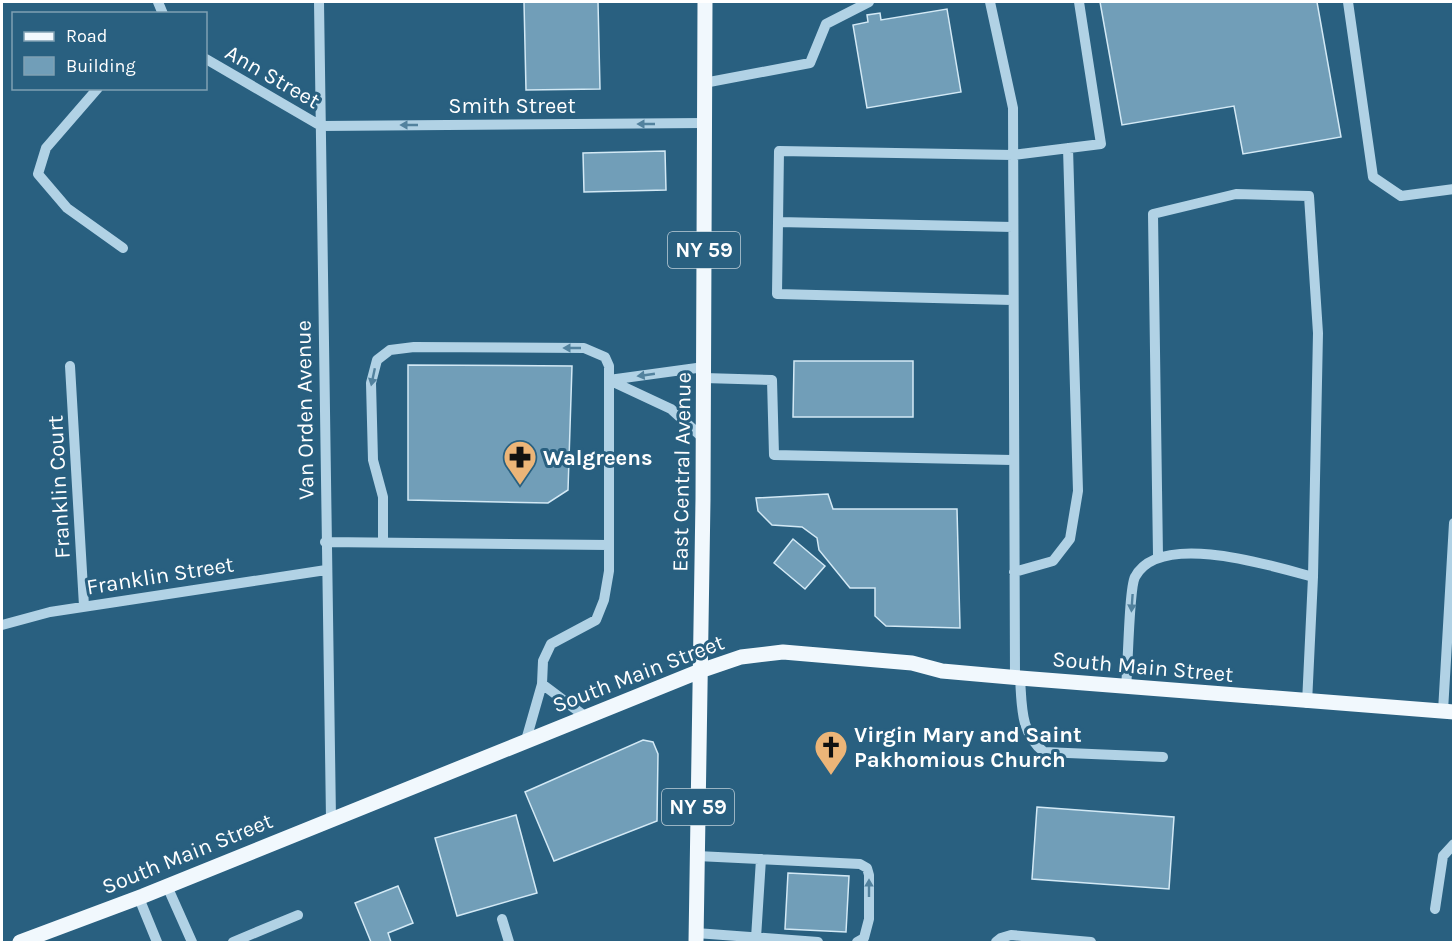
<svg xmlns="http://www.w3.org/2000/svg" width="1455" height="944" font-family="Karla,sans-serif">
<rect width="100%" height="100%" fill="#296080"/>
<path fill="#719eb8" stroke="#d3e9f5" stroke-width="1.5" d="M524 2H598L600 89 526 90Z
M1100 2H1317L1341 137 1243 154 1234 106 1122 125Z
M947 9 961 92 867 108 853 25 868 22 867 15 880 13 881 20Z
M665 151 666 190 584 192 583 153Z
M794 361H913V417H793Z
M408 365 572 366 568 490 548 503 408 500Z
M828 494 833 509H957L960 628 886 626 875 616V588H850L819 550 817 538 802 527 772 525 758 511 756 498Z
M793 539 825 566 805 589 774 563Z
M643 740 653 742 658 754 657 821 554 861 525 792Z
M1037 807 1174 817 1169 889 1032 879Z
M516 815 537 893 457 916 435 838Z
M788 873 849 876 846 932 785 929Z
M398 886 413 923 388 933 391 942H371L355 903Z"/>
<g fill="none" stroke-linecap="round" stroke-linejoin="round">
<path stroke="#b1d2e5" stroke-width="10" d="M158 2 163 14
M319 2 331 819
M990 2 1013 108 1015 678
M1348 2 1373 177 1401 196 1454 189
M206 59 321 126 704 123
M704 83 810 63 826 24 869 2
M98 88 46 148 38 174 67 208 123 248
M778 222 1013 227
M1012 300 777 294 779 151 1013 155 1101 144 1079 2
M70 366 84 606
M704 378 772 380 774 455 1012 460
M704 439 671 409 609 380 704 367
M325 542 609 545
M383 543V497L373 460 371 383 377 360 390 350 414 347 584 348 605 357 609 366V571L604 600 596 620 551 644 543 661 542 684 526 740
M1158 556 1153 214 1236 194 1309 196 1318 333 1313 577
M1014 572 1053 561 1070 539 1078 491 1068 148
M2 625 50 612 326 570
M1020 678C1022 705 1020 734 1044 752L1163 757
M542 684 586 717
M1126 687C1128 668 1129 588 1135 577 1159 530 1273 566 1313 577L1307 703
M1443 711 1454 523
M697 856 860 864 867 868 869 875V919L864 938 857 942
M167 886 192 942
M139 898 157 942
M1435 909 1443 856 1454 844
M502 919 509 942
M696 933 818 942
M756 938 761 859
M233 942 298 915
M996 942 1001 938 1011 935 1091 942"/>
<path stroke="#f1f8fd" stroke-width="15" d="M20 942 143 896 700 671 741 657 783 652 912 663 942 671 1020 678 1454 712
M696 942 703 499 705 2"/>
</g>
<defs><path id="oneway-solid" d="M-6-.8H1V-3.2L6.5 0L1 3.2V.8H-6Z" transform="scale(1.5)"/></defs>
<g fill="#52829e">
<use href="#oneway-solid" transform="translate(646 124) rotate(180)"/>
<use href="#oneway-solid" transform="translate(409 125) rotate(180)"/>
<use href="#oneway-solid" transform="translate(572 348) rotate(-180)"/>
<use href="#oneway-solid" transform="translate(646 375) rotate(172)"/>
<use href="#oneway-solid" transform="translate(373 377) rotate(102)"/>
<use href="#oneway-solid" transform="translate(1132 603) rotate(94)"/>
<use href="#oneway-solid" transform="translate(869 888) rotate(-90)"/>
</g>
<defs>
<symbol id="pharmacy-pin" viewBox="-11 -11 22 30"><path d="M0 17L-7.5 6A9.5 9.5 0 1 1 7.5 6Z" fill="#ecb578" stroke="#296080"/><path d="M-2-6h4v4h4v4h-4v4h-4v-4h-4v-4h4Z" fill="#111"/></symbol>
<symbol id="church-pin" viewBox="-11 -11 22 30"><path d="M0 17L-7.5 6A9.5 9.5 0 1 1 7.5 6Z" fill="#ecb578" stroke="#296080"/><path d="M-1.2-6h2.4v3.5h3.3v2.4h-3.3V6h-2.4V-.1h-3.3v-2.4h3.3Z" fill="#111"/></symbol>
</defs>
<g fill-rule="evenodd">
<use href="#pharmacy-pin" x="501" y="438" width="38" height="52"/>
<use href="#church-pin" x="812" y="728" width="38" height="52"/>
</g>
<g text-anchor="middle" stroke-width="6" stroke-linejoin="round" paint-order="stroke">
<g fill="#296080" stroke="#bfcfd9" stroke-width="1.5">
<rect x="668" y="232" width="72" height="36" rx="4.5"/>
<rect x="662" y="789" width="72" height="36" rx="4.5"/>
</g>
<g font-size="21" font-weight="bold" fill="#fff">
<text x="704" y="257">NY 59</text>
<text x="698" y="814">NY 59</text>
</g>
<g font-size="22" fill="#fff" stroke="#296080">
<text transform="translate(273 76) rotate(30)" y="8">Ann Street</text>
<text x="512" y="113">Smith Street</text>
<text transform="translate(304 410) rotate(-91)" y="8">Van Orden Avenue</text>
<text transform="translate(681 472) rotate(-89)" y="8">East Central Avenue</text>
<text transform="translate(58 487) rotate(-93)" y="8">Franklin Court</text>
<text transform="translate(160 575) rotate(-9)" y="8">Franklin Street</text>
<text transform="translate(1143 666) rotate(5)" y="8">South Main Street</text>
<text transform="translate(638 673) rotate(-21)" y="8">South Main Street</text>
<text transform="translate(187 853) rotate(-22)" y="8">South Main Street</text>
</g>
<g font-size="22" font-weight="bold" fill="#fff" stroke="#296080" text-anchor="start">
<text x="543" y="465">Walgreens</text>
<text x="854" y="742">Virgin Mary and Saint<tspan x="854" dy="25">Pakhomious Church</tspan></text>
</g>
</g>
<rect width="1455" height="944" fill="none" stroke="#ffffff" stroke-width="6"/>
<rect x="12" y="12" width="195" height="78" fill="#296080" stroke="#7fa0b3" stroke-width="1.5"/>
<rect x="24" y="32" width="30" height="9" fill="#f1f8fd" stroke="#7fa0b3" stroke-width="1.5"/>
<text x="66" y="42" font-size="18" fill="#ffffff">Road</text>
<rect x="24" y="57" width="30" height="18" fill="#719eb8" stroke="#7fa0b3" stroke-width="1.5"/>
<text x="66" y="72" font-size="18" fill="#ffffff">Building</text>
</svg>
